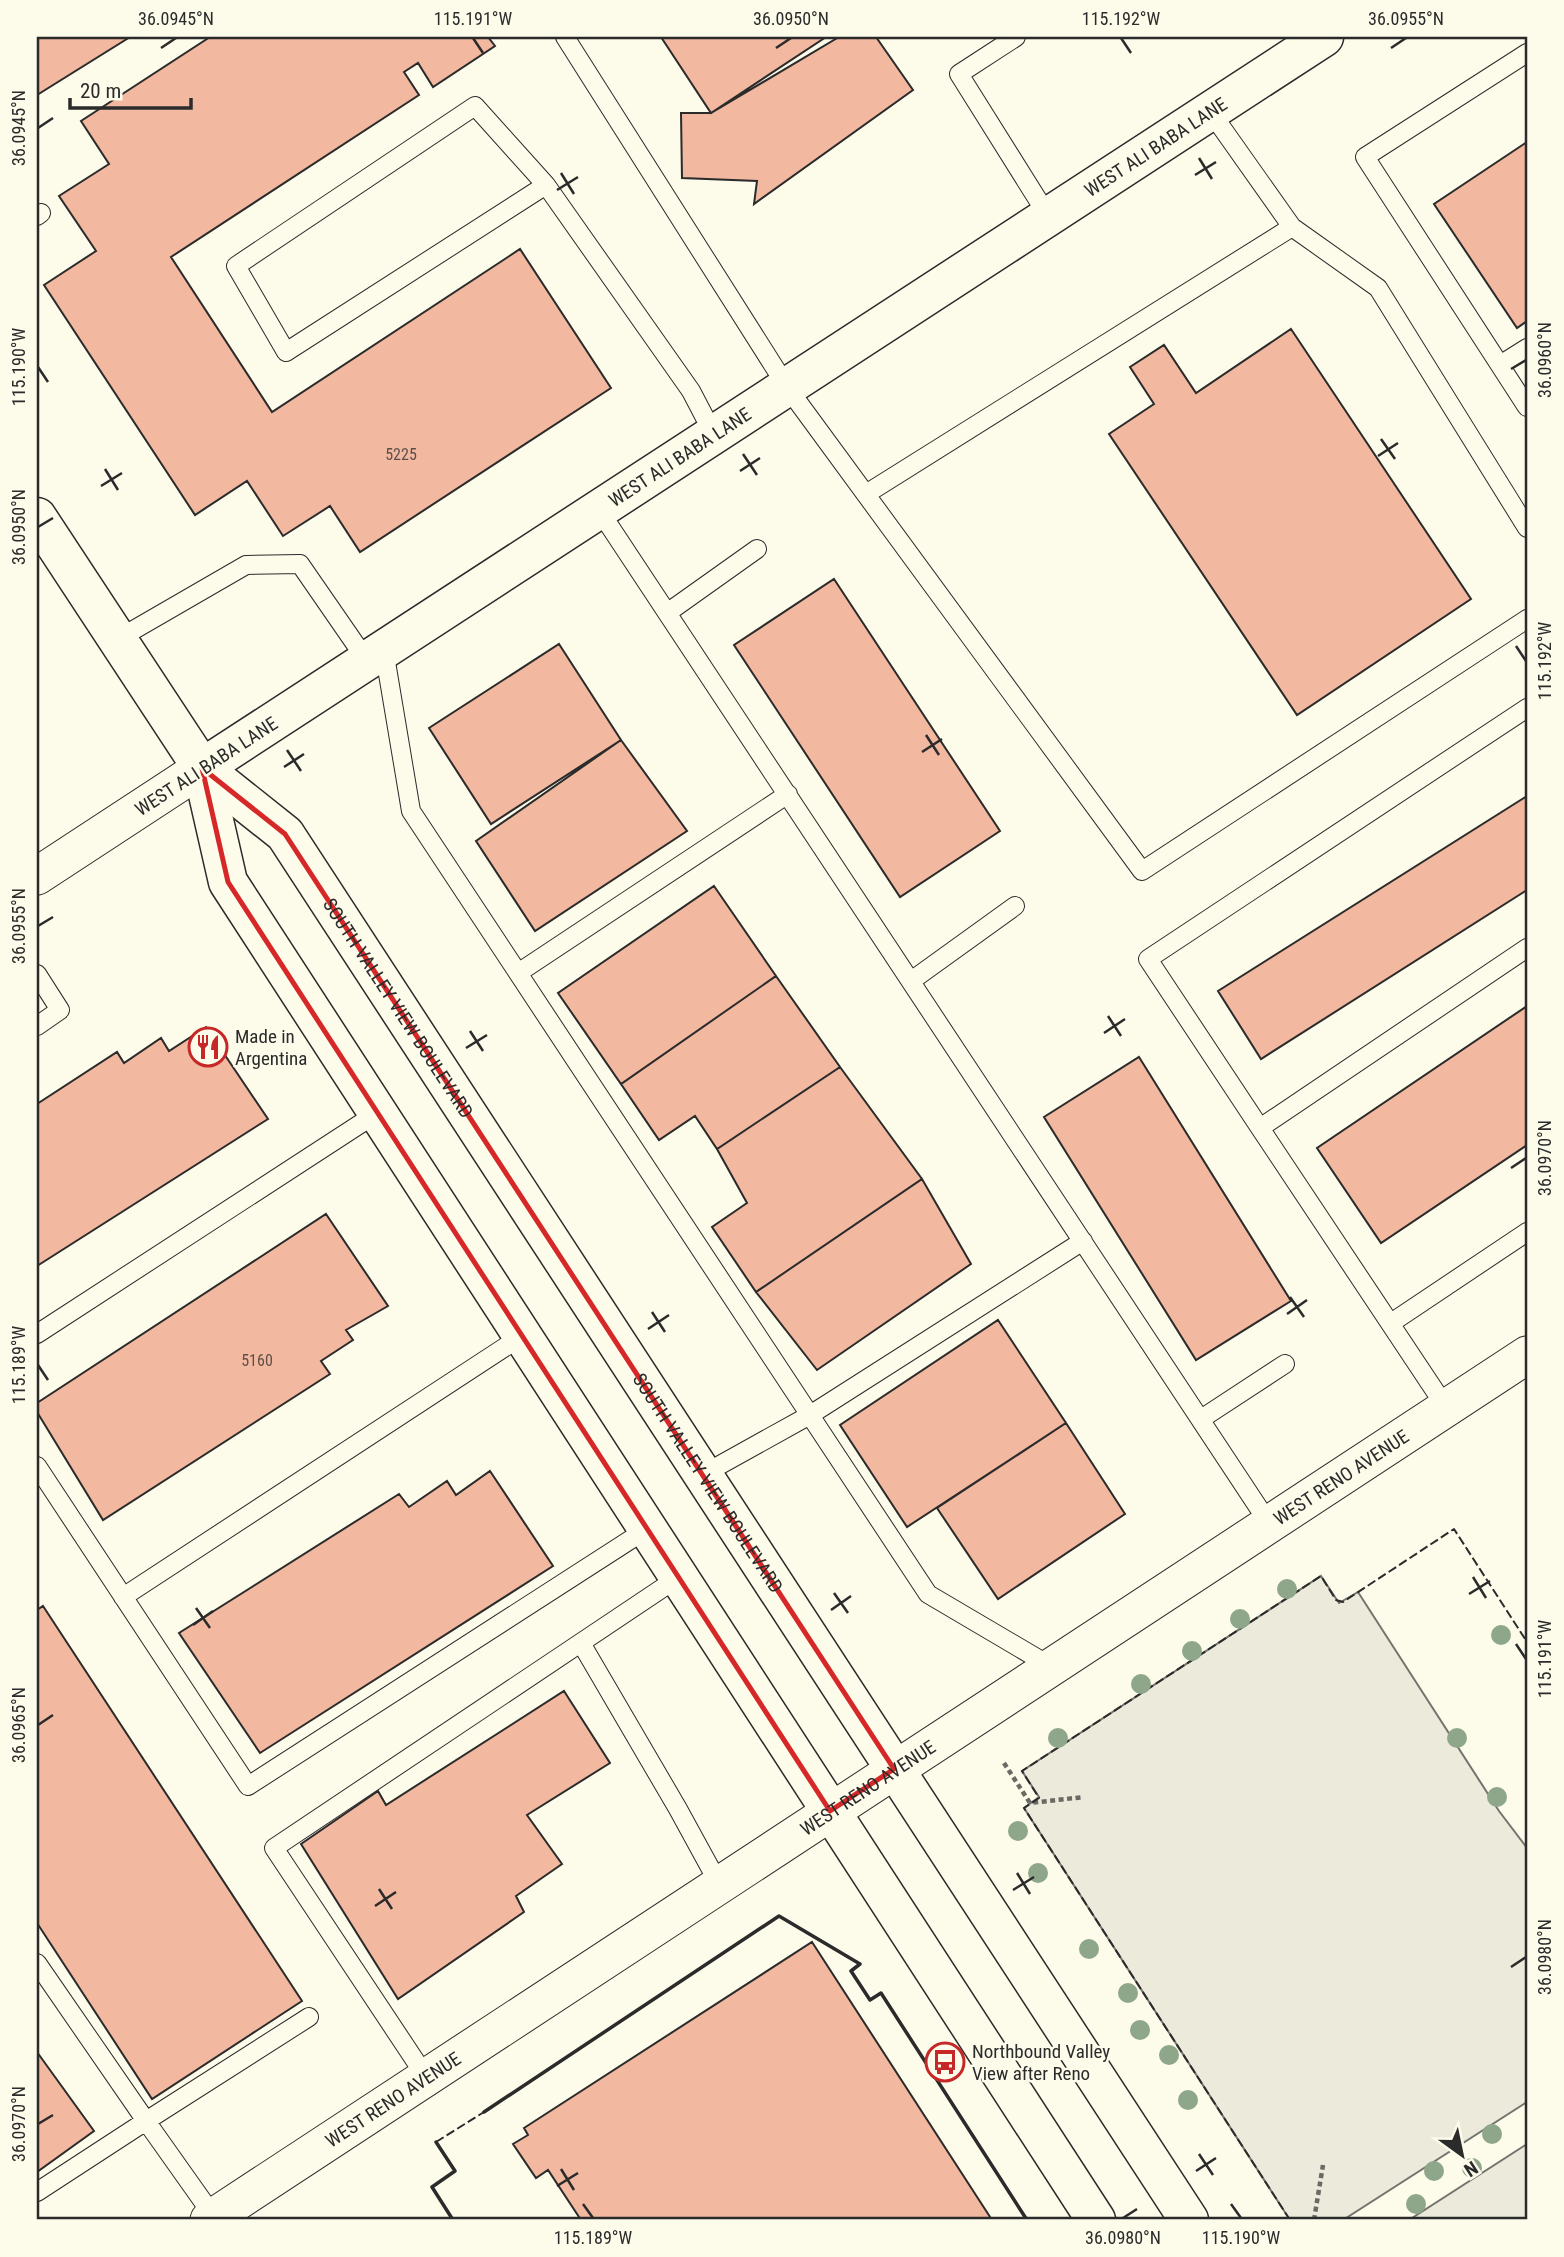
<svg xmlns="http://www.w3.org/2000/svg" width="1564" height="2257" font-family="'Roboto Condensed',sans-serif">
<rect width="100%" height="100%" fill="#fdfbea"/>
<path fill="#eceadb" stroke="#74746e" stroke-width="2" d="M1321 1576 1339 1603 1358 1592 1499 1811 1527 1848V2102L1343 2220H1290L1024 1808 1039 1797 1022 1771Z
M1527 2144V2220H1409Z"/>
<path fill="#f2b8a0" stroke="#2b2b2b" stroke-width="2" d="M37 37H130L37 95Z
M210 37H488L495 46 433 87 418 63 404 72 419 95 171 257 272 412 520 249 611 388 360 552 330 506 283 536 247 481 195 515 44 285 96 251 59 196 109 164 81 121Z
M661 37H826L711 113Z
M839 37H876L913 90 754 204 757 181 682 178 681 113H711Z
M1527 142V321L1517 328 1434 204Z
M1291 329 1471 599 1297 715 1109 434 1154 404 1130 367 1164 345 1196 393Z
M834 579 1000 831 900 897 734 645Z
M559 644 621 740 491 824 429 728Z
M621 740 687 831 535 931 476 841Z
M1527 796V890L1261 1059 1218 991Z
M714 886 776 976 621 1084 558 993Z
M776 976 840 1067 717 1149 695 1116 659 1140 621 1084Z
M1527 1006V1145L1381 1243 1317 1148Z
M206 1027 268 1119 37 1266V1104L117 1052 124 1063 161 1038 169 1051Z
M1139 1057 1291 1301 1196 1360 1044 1117Z
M840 1067 922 1179 756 1292 712 1227 747 1203 717 1149Z
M922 1179 971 1264 817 1370 756 1292Z
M326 1214 388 1306 346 1330 353 1340 321 1361 330 1374 103 1520 37 1412V1403Z
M998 1320 1066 1423 907 1527 840 1425Z
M1066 1423 1125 1514 998 1599 937 1508Z
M490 1471 553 1566 260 1753 179 1633 399 1494 409 1507 447 1481 456 1495Z
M43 1606 302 2001 152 2099 37 1923V1610Z
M564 1691 610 1763 527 1815 562 1864 516 1896 524 1912 398 1999 301 1844 378 1791 386 1805Z
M812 1942 992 2220H581L548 2170 536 2178 513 2144 528 2135 524 2128Z
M37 2052 94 2131 37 2172Z"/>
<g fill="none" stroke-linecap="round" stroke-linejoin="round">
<defs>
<path id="service" d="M565 37 787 387 1142 871 1527 619
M1016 37 959 74 1048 216
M1527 53 1365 157 1527 407
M1210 111 1292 227 1378 288 1527 528
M546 185 475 106 236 266 286 352 546 185 691 391 714 435
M37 216 41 213
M1500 365 1527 348
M866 494 1292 227
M599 510 1270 1525
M667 613 757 549
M118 639 246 565 300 564 367 661
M384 650 411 811 928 1594 1052 1667
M518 973 788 794
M37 974 60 1010 37 1026
M911 981 1015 906
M1260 1128 1148 959 1527 708
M1391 1323 1527 1232
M37 1334 377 1113
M1447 1409 1260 1128 1527 948
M1201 1419 1285 1364
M37 1466 248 1786 647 1529
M702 1475 810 1415 1083 1241
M123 1597 522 1336
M581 1643 678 1809 719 1884
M37 1963 146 2121 309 2017
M426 2077 274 1848 679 1577
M37 2192 146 2121 214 2217"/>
<g id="minor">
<path d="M37 876 202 768"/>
<path id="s1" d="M209 2220 1527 1355"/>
</g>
<g id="tertiary">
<path id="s2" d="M202 768 1324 37"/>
</g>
<g id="secondary">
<path id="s3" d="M37 517 202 768 285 834 1189 2220"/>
<path d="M202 768 228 882 1096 2220"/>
</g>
</defs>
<use href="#service" stroke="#2b2b2b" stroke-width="20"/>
<use href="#minor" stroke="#2b2b2b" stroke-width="39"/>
<use href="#tertiary" stroke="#2b2b2b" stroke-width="41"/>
<use href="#secondary" stroke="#2b2b2b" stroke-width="41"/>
<path stroke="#6a6964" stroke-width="4.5" stroke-dasharray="5 3.5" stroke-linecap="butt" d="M1004 1763 1030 1803 1084 1797
M1314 2220 1323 2165"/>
<use href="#service" stroke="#fdfbea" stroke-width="18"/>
<use href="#minor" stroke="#fdfbea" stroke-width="37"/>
<use href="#tertiary" stroke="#fdfbea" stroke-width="38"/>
<use href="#secondary" stroke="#fdfbea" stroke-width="38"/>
<path stroke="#2b2b2b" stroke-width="2" stroke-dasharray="9 3.5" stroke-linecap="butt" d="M436 2142 484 2112
M1290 2220 1024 1808 1039 1798 1022 1771 1321 1576 1336 1600 1343 1602 1454 1529 1527 1642"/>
<path stroke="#2b2b2b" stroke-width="3.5" d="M484 2112 779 1916 860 1964 851 1971 870 2000 881 1993 1027 2220
M436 2142 455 2171 432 2187 453 2220"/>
</g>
<g fill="#8ea78a">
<circle cx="1287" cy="1589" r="10"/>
<circle cx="1240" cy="1619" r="10"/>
<circle cx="1501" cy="1635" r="10"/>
<circle cx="1192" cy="1651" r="10"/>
<circle cx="1141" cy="1684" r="10"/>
<circle cx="1058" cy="1738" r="10"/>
<circle cx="1457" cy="1738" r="10"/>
<circle cx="1497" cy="1797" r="10"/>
<circle cx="1018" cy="1831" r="10"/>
<circle cx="1038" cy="1873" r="10"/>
<circle cx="1089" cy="1949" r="10"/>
<circle cx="1128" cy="1993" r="10"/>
<circle cx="1140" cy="2030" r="10"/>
<circle cx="1169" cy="2055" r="10"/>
<circle cx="1188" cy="2100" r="10"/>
<circle cx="1492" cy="2134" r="10"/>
<circle cx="1472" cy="2168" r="10"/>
<circle cx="1434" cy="2171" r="10"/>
<circle cx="1416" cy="2204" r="10"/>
</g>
<path fill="none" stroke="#d62828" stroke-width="5" stroke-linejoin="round" d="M202 768 285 834 894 1769 830 1811 228 882Z"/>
<path fill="none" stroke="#2b2b2b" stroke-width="2.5" d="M473 38 483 53M1121 38 1131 53M161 48 176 38M776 48 791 38M1391 48 1406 38M38 128 53 118M1199 158 1212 179M561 173 574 194M1195 175 1216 162M557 190 578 177M38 367 48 382M1511 369 1526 360M1381 439 1395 459M743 454 757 475M1378 456 1398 443M105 469 118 490M740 471 760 458M101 486 122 473M38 527 53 518M1516 646 1526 661M926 735 939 755M287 750 301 771M922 752 942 739M284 767 304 754M38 926 53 917M1108 1016 1121 1036M470 1031 483 1051M1104 1033 1125 1019M466 1048 487 1035M1511 1168 1526 1158M1290 1297 1304 1317M652 1312 665 1332M1287 1314 1307 1300M648 1329 669 1315M38 1365 48 1380M1473 1577 1486 1598M834 1593 848 1613M1469 1594 1490 1581M196 1608 210 1628M831 1610 851 1596M193 1625 213 1611M1516 1644 1526 1659M38 1725 53 1715M1017 1873 1030 1894M379 1889 392 1909M1013 1890 1034 1877M375 1906 396 1892M1511 1967 1526 1957M38 2124 53 2115M1199 2154 1213 2175M561 2169 574 2190M1196 2171 1216 2158M557 2186 578 2173M583 2204 593 2218M1231 2204 1241 2218M1123 2218 1137 2209"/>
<defs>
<symbol id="restaurant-ring" viewBox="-11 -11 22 22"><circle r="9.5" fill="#fdfbea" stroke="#c62828" stroke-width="1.5"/><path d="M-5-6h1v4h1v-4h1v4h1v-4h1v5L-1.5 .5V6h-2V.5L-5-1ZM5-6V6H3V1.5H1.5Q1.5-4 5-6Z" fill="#c62828"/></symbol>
<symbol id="bus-ring" viewBox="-11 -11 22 22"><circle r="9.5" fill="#fdfbea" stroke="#c62828" stroke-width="1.5"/><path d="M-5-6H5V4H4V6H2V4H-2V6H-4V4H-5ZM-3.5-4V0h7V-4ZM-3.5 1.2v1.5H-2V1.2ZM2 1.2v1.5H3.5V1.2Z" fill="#c62828"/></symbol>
</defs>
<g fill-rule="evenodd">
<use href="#restaurant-ring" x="186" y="1025" width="44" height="44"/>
<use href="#bus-ring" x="923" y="2040" width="44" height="44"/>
</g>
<g text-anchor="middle" stroke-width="5" stroke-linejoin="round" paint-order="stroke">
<g font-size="16" fill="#5d4e48">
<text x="401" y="460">5225</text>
<text x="257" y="1366">5160</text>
</g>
<g font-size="19" fill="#2b2b2b" stroke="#fdfbea">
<text dy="7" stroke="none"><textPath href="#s2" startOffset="1138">WEST ALI BABA LANE</textPath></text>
<text dy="7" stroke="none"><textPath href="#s2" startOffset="570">WEST ALI BABA LANE</textPath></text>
<text transform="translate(206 766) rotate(-33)" y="7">WEST ALI BABA LANE</text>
<text dy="7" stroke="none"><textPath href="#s3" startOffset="614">SOUTH VALLEY VIEW BOULEVARD</textPath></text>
<text dy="7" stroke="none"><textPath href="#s1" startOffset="1354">WEST RENO AVENUE</textPath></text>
<text dy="7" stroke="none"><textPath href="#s3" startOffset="1181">SOUTH VALLEY VIEW BOULEVARD</textPath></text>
<text dy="7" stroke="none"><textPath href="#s1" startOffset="788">WEST RENO AVENUE</textPath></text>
<text dy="7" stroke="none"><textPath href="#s1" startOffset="220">WEST RENO AVENUE</textPath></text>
</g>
<g font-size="19" fill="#2b2b2b" stroke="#fdfbea" text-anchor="start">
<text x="235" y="1043">Made in<tspan x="235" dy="22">Argentina</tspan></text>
<text x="972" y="2058">Northbound Valley<tspan x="972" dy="22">View after Reno</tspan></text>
</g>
</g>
<rect width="1564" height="2257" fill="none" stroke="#fdfbea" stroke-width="77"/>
<g transform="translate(1462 2155) rotate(147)" stroke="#fdfbea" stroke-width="5" paint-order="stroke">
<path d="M0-5L12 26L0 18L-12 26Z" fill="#2b2b2b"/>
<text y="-10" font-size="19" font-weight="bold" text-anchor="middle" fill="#2b2b2b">N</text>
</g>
<path d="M70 98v10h121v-10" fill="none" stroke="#2b2b2b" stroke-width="3.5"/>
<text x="80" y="98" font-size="21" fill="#2b2b2b" stroke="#fdfbea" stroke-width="5" paint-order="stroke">20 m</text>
<rect x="38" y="38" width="1488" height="2180" fill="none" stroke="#2b2b2b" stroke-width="2.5"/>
<g font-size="18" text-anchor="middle" fill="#2b2b2b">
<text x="176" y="25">36.0945°N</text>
<text x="473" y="25">115.191°W</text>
<text x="791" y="25">36.0950°N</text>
<text x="1121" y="25">115.192°W</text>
<text x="1406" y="25">36.0955°N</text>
<text transform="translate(19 128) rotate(-90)" y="6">36.0945°N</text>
<text transform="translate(1545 360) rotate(-90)" y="6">36.0960°N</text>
<text transform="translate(19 367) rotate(-90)" y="6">115.190°W</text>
<text transform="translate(19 527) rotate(-90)" y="6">36.0950°N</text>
<text transform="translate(1545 661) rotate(-90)" y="6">115.192°W</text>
<text transform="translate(19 926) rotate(-90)" y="6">36.0955°N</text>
<text transform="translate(1545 1158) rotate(-90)" y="6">36.0970°N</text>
<text transform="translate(19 1365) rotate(-90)" y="6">115.189°W</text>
<text transform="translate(1545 1659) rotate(-90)" y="6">115.191°W</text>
<text transform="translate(19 1725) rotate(-90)" y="6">36.0965°N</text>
<text transform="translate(1545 1957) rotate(-90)" y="6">36.0980°N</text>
<text transform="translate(19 2124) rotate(-90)" y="6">36.0970°N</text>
<text x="593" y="2244">115.189°W</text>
<text x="1123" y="2244">36.0980°N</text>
<text x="1241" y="2244">115.190°W</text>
</g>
</svg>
